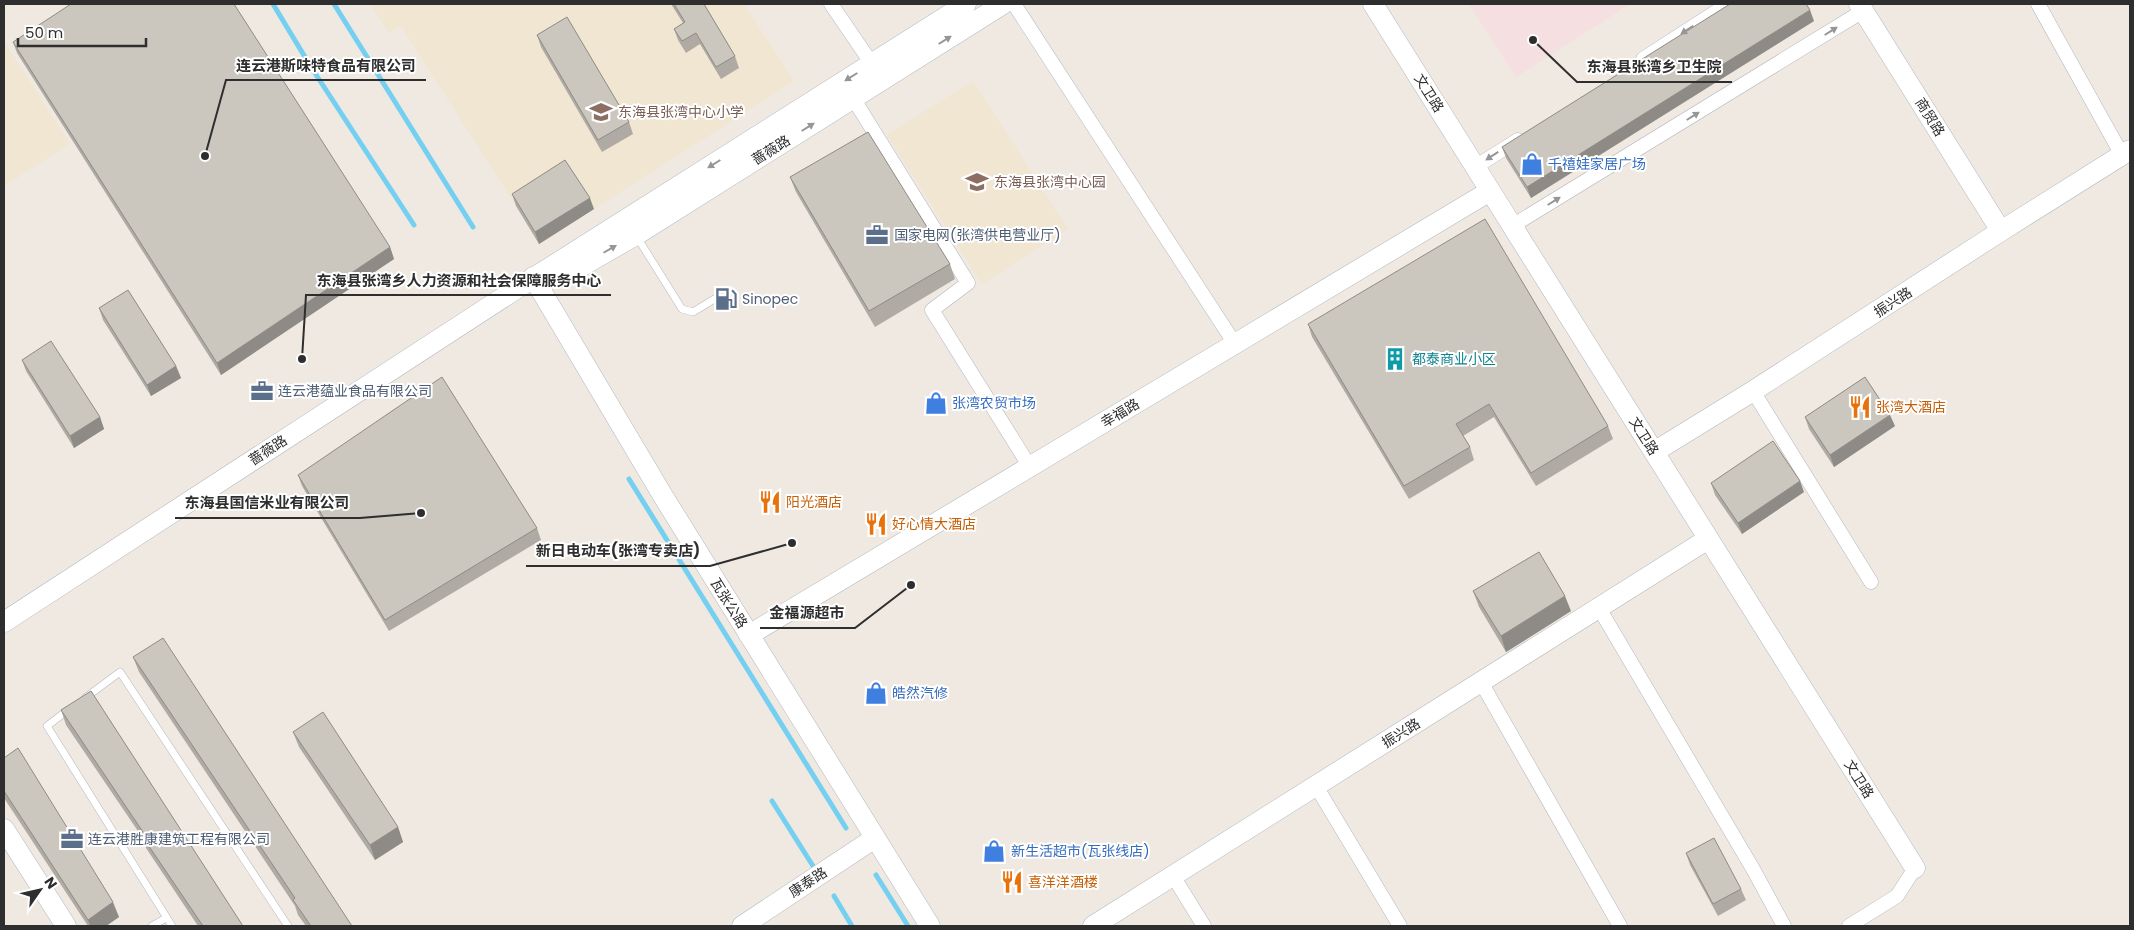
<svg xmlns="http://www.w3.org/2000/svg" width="2134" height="930" font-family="Poppins,'Noto Sans SC',sans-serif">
<rect width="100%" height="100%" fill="#efe9e1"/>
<path fill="#f0e6d1" d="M370 4H744L794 81 594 209 570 172 516 206 401 26 389 33Z
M4 41 70 144 4 186Z
M973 81 1068 229 982 284 887 135Z"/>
<path fill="#f5dfe0" d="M1469 4H1630L1516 77Z"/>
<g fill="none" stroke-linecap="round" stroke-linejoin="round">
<path stroke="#75cff0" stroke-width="5" d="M273 4 311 67 414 225
M334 4 473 227
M629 479 846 828
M772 801 813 866
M876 875 908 926
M834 896 852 926"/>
<defs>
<path id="lane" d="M637 237 682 309 693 312 716 298
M85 698 120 672 288 926
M68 710 47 726 172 926
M152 926 166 918"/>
<path id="street" d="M831 4 872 64
M1014 4 1235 344
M2038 4 2122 155
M1643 59 1728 4
M853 98 968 283 932 310 1030 467
M1475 167 1518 140
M1512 226 1863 11
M1753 391 1871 582
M1599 608 1753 869 1784 926
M1481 682 1620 926
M1316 786 1400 926
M1173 876 1204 926
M1849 926 1897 896 1915 868"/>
<path id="secondary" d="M1373 4 1915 868
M1859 4 2001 231
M533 277 663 496 930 926
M537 277 568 274 636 235 1003 4
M1654 452 1753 391 2001 231 2130 150
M4 622 516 289 966 4
M749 635 1490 191
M4 829 66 926
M742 926 875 838
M1093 926 1708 539"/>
</defs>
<use href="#lane" stroke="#b4b7c1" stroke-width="8"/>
<use href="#street" stroke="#b4b7c1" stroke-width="15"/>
<use href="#secondary" stroke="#b4b7c1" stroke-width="21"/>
<use href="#lane" stroke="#fff" stroke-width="7"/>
<use href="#street" stroke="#fff" stroke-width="14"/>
<use href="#secondary" stroke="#fff" stroke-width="20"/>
</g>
<path fill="#afaba4" d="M671 4H704L735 56 739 68 721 79 700 44 686 53 678 40 674 29 683 23Z
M1814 21 1531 198 1506 158 1502 147Z
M537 35 629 122 633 134 602 152 541 47Z
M13 42 390 247 394 259 221 375 17 53Z
M790 177 950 264 955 279 875 327 796 192Z
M512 194 594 209 539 244 516 206Z
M99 308 176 366 181 378 151 396 103 320Z
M1308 324 1608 426 1613 439 1536 486 1494 417 1463 436 1470 447 1474 460 1409 499 1312 337Z
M22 360 100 417 104 429 74 448 26 371Z
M1805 417 1895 426 1834 467 1809 429Z
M298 475 537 528 541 540 389 631 302 486Z
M1711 483 1804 492 1742 534 1715 495Z
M1473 591 1571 611 1506 652 1479 607Z
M133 657 352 926H306L298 915 295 906 139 672Z
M61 710 243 926H198L146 848 142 837 66 725Z
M293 732 398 827 403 842 375 860 299 747Z
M4 758 119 917 106 926H88L4 798Z
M1686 853 1741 889 1746 900 1718 916 1690 865Z"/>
<path fill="#8e8b86" d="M1810 10 1814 21 1531 198 1527 187Z
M590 198 594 209 539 244 535 232Z
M390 247 394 259 221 375 217 363Z
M176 366 181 378 151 396 147 385Z
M1890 415 1895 426 1834 467 1830 455Z
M100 417 104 429 74 448 70 436Z
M1800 481 1804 492 1742 534 1738 523Z
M1565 596 1571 611 1506 652 1501 636Z
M398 827 403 842 375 860 370 845Z
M113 902 119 917 106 926H90L88 920Z"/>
<path fill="#cbc7bf" stroke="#8e8b86" d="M71 4H234L390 247 217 363 13 42Z
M674 4H704L735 56 716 67 696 33 682 41 674 29 685 22Z
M1730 4H1806L1810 10 1527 187 1502 147Z
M567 17 629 122 598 140 537 35Z
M868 132 950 264 869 311 790 177Z
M565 160 590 198 535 232 512 194Z
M1485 219 1608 426 1531 473 1489 404 1456 424 1470 447 1404 486 1308 324Z
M128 290 176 366 147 385 99 308Z
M51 341 100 417 70 436 22 360Z
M442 377 537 528 385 620 298 475Z
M1865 377 1890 415 1830 455 1805 417Z
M1773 441 1800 481 1738 523 1711 483Z
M1539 552 1565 596 1501 636 1473 591Z
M163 638 352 926H311L293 900 295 898 133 657Z
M91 691 243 926H203L140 833 143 832 61 710Z
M323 712 398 827 370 845 293 732Z
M18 748 113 902 88 920 4 791V758Z
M1714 838 1741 889 1713 904 1686 853Z"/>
<defs><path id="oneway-solid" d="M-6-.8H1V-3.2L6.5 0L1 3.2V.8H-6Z" transform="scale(1.25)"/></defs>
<g fill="#969696">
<use href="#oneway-solid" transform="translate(1687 30) rotate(147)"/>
<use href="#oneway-solid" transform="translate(1831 31) rotate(-32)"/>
<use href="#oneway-solid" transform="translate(945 40) rotate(-32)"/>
<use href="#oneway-solid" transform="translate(851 77) rotate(148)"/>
<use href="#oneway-solid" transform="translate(1693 116) rotate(-32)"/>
<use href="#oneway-solid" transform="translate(808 127) rotate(-32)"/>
<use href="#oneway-solid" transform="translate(1492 156) rotate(147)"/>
<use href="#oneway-solid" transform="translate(714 164) rotate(148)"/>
<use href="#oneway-solid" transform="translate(1554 201) rotate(-32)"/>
<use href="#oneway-solid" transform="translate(610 249) rotate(-30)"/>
</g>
<defs>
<symbol id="school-bare" viewBox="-9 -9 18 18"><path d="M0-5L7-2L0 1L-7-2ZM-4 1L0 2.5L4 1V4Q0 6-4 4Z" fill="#8d6e63" stroke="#fff" stroke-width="2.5" paint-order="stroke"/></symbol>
<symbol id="shop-bare" viewBox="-9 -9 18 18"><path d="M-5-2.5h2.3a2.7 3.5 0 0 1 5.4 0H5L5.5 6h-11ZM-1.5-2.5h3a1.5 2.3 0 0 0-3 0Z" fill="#3f7fe0" stroke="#fff" stroke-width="2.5" paint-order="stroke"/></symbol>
<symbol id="office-bare" viewBox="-9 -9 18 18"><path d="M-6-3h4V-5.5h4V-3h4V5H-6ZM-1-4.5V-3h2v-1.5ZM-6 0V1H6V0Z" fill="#5c6f8a" stroke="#fff" stroke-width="2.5" paint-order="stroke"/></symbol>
<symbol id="fuel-bare" viewBox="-9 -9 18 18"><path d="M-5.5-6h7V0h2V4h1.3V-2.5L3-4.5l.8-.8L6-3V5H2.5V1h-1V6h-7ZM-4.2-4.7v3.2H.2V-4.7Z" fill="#5c6f8a" stroke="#fff" stroke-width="2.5" paint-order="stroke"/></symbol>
<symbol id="building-bare" viewBox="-9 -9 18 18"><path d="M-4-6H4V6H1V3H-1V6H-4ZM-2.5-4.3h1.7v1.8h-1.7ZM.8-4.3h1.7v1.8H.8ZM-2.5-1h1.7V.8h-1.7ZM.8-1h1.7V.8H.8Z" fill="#0f9aa8" stroke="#fff" stroke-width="2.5" paint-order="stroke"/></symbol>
<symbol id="restaurant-bare" viewBox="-9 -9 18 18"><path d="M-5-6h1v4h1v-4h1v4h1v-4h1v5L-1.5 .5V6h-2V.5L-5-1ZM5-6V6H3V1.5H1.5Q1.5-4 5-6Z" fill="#e8710a" stroke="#fff" stroke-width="2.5" paint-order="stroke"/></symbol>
</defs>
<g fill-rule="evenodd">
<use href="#school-bare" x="585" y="96" width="32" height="32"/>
<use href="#shop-bare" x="1516" y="148" width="32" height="32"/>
<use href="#school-bare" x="961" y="166" width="32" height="32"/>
<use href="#office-bare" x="861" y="219" width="32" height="32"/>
<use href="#fuel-bare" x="710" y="283" width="32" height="32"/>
<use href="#building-bare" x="1379" y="343" width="32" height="32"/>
<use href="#office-bare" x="246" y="375" width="32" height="32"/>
<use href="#shop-bare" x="920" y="387" width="32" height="32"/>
<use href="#restaurant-bare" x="1844" y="391" width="32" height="32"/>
<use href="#restaurant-bare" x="754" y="486" width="32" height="32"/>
<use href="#restaurant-bare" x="860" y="508" width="32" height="32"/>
<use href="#shop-bare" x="860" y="677" width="32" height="32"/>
<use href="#office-bare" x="56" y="823" width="32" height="32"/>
<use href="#shop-bare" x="978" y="835" width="32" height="32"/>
<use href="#restaurant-bare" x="996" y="866" width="32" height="32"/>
</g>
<g text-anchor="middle" stroke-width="4" stroke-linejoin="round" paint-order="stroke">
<g font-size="14" fill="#2e2e2e" stroke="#fff">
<text transform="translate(1429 93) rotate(58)" y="5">文卫路</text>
<text transform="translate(1930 117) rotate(58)" y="5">商贸路</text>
<text transform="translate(771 150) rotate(-32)" y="5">蔷薇路</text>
<text transform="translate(1893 302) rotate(-33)" y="5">振兴路</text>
<text transform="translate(1120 413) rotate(-31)" y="5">幸福路</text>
<text transform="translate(1644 436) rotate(58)" y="5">文卫路</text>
<text transform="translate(268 450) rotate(-33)" y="5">蔷薇路</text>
<text transform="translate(729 603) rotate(58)" y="5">瓦张公路</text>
<text transform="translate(1401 733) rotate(-32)" y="5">振兴路</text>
<text transform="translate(1859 779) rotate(58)" y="5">文卫路</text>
<text transform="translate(808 882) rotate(-33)" y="5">康泰路</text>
</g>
<g font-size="14" fill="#785e54" stroke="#fff" text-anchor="start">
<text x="618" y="117">东海县张湾中心小学</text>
<text x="994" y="187">东海县张湾中心园</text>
</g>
<g font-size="14" fill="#366cbe" stroke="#fff" text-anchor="start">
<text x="1548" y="169">千禧娃家居广场</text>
<text x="952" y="408">张湾农贸市场</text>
<text x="892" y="698">皓然汽修</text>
<text x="1011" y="856">新生活超市(瓦张线店)</text>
</g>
<g font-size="14" fill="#4e5e75" stroke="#fff" text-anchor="start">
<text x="894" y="240">国家电网(张湾供电营业厅)</text>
<text x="742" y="304">Sinopec</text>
<text x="278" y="396">连云港蕴业食品有限公司</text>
<text x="88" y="844">连云港胜康建筑工程有限公司</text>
</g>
<g font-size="14" fill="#0d838f" stroke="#fff" text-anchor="start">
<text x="1412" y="364">都泰商业小区</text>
</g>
<g font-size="14" fill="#c56008" stroke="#fff" text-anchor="start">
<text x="1876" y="412">张湾大酒店</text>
<text x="786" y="507">阳光酒店</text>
<text x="892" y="529">好心情大酒店</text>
<text x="1028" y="887">喜洋洋酒楼</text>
</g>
</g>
<path fill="none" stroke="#2e2e2e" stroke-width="2" d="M205 156L226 80H426M1533 40L1577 82H1732M302 359L306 295H611M421 513L360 518H175M792 543L710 566H526M911 585L855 628H760"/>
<g fill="#2e2e2e" stroke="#fff" stroke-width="2">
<circle cx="205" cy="156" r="5"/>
<circle cx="1533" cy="40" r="5"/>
<circle cx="302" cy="359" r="5"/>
<circle cx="421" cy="513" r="5"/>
<circle cx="792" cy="543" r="5"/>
<circle cx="911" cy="585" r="5"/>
</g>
<g font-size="15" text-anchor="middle" font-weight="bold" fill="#2e2e2e" stroke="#fff" stroke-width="4" stroke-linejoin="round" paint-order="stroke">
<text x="326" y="71">连云港斯味特食品有限公司</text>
<text x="1654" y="72">东海县张湾乡卫生院</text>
<text x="459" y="286">东海县张湾乡人力资源和社会保障服务中心</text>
<text x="267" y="508">东海县国信米业有限公司</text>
<text x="618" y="556">新日电动车(张湾专卖店)</text>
<text x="807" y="618">金福源超市</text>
</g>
<rect width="2134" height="930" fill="none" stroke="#2e2e2e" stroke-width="10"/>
<g transform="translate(40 890) rotate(56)" stroke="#ffffff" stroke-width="4" paint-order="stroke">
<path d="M0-4L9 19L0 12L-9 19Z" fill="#2e2e2e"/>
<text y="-8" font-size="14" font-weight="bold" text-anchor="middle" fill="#2e2e2e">N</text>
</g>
<path d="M18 38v8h128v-8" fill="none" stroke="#2e2e2e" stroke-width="2.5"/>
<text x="25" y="38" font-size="15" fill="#2e2e2e" stroke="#ffffff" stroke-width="4" paint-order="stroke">50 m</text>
</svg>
